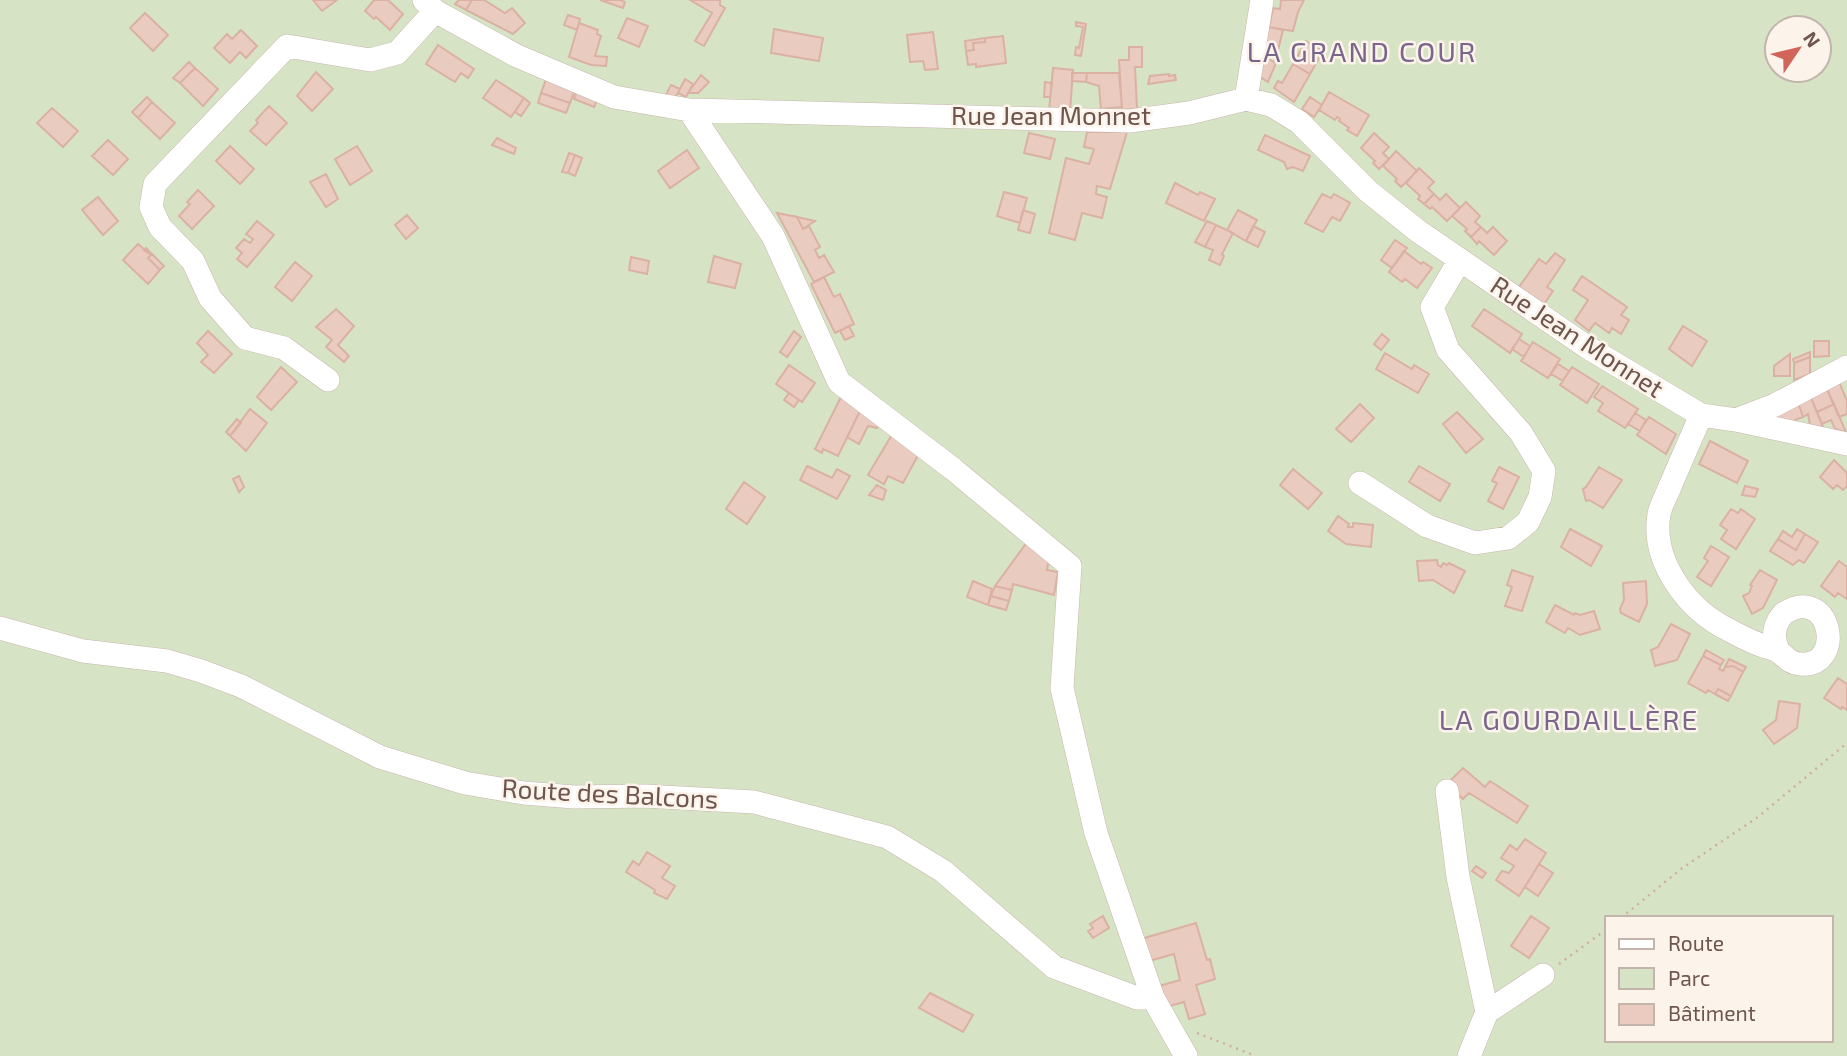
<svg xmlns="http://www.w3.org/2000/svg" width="1847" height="1056" font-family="'Exo 2',sans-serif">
<rect width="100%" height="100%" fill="#f9eee5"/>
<path fill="#d6e4c5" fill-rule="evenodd" d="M0 0H1847V1056H0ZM1777 28H1819V70H1777ZM1607 918H1831V1040H1607Z"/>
<path fill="#eacbc0" stroke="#dab1a3" stroke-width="2" d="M313 0H337L322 11Z
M374 0H388L403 14 390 30 376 17 374 19 365 11Z
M459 0H472L466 10 455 4Z
M472 0H484L505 13 512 8 525 23 513 34 466 10Z
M600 0H620L625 2 623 8Z
M690 0H720V5L725 8 704 46 695 41 712 13Z
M1281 0H1304L1298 12 1293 31 1269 27 1273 8 1280 9Z
M145 13 168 35 153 51 130 28Z
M568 15 580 19 577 30 564 25Z
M627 18 648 26 639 47 618 38Z
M1076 22 1086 24 1081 56 1075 55 1076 47 1079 48 1083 27 1076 26Z
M579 23 598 30 597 34 601 36 595 56 607 57 606 66 591 65 569 57Z
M1269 27 1283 30 1277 54 1264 48Z
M774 29 823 38 819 61 771 53Z
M241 30 257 46 246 58 240 52 230 63 214 48 227 34 232 39Z
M933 32 938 69 925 70 923 61 910 62 907 35Z
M1003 36 1006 63 976 67V64L968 65 966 51 974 50 973 43 985 42V38Z
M985 38V42L973 43 974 50 966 51 965 41Z
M1306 41 1323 51 1310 74 1293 64Z
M438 45 474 69 468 78 461 73 455 82 426 64Z
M1129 47H1142V67H1135L1137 109 1122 110 1119 60H1129Z
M1263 56 1276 63 1268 82 1257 75Z
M189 62 195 68 180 83 173 78Z
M1293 64 1310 74 1294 102 1274 88 1278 81 1282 83Z
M195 68 218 89 203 106 180 83Z
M1053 68 1073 70 1070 112 1049 111Z
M316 72 333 89 312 111 297 96Z
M1072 73H1087L1086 82 1072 81Z
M1087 73H1119L1122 107 1101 109 1099 86 1086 82Z
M1169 74V76L1175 75 1176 80 1148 84 1150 76Z
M701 75 709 82 698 93H688Z
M547 77 576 87 570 103 541 93Z
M685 79 693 84 686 97 678 93Z
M496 80 524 98 511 117 483 98Z
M1045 82 1052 83 1050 97H1044Z
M671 85 680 89 674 100 666 95Z
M578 88 599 96 594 107 574 99Z
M1329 92 1369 115 1357 136 1347 130 1349 128 1339 121 1340 119 1337 117 1335 120 1319 110Z
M541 93 570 103 566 113 538 103Z
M147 97 152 102 138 118 132 112Z
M1310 97 1322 105 1314 117 1302 109Z
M524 98 530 103 521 116 515 112Z
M152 102 175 123 160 139 138 118Z
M269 106 287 123 266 145 250 131 258 123 256 120Z
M52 108 78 131 63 147 37 123Z
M1087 132H1127L1110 189 1097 186 1096 194 1107 197 1102 218 1082 213 1075 240 1049 233 1066 158 1089 164 1094 149 1084 147Z
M1029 133 1055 139 1050 159 1024 153Z
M1374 133 1389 147 1383 153 1389 159 1379 169 1373 163 1375 161 1361 148Z
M1265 135 1310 156 1303 171 1293 167 1287 169 1284 162 1258 150Z
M497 138 516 148 514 154 492 145Z
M108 140 128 159 113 175 92 156Z
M230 146 254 169 240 184 216 161Z
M357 146 372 171 350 185 335 159Z
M687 150 699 168 670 188 658 171Z
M1396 151 1417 171 1401 187 1395 181 1397 179 1383 166Z
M569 153 575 155 568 173 562 172Z
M575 155 582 158 575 176 568 173Z
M1419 168 1434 182 1428 188 1434 194 1424 204 1418 199 1420 196 1406 183Z
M326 174 338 199 326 207 310 182Z
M1175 183 1198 195 1200 192 1215 199 1204 221 1166 203Z
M198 190 214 206 192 229 179 216 190 204 187 202Z
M1004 192 1027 198 1020 223 997 216Z
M1322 194 1331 198 1334 194 1350 203 1340 221 1332 217 1323 232 1305 223Z
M1434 194 1440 200 1446 194 1460 208 1447 221 1432 207 1430 209 1424 204Z
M98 197 118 221 103 235 82 210Z
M1466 202 1480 216 1475 222 1481 227 1471 237 1465 231 1467 229 1452 216Z
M1023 210 1035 214 1030 233 1018 230Z
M1238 210 1257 220 1246 241 1227 230Z
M777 213 797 217 803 229 809 226 820 247 815 250 819 258 824 255 834 272 814 282Z
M407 215 418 228 406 239 395 225Z
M797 217 815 221 803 229Z
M257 221 274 235 247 267 237 259 242 253 236 248 244 239 250 243 253 239 246 234Z
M1207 221 1216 225 1205 247 1195 242Z
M1216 225 1233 233 1222 254 1224 256 1220 265 1209 260 1213 250 1205 247Z
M1253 226 1265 232 1258 247 1246 241Z
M1481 227 1487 233 1493 227 1507 241 1494 255 1479 241 1477 244 1471 237Z
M1395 240 1407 248 1392 268 1381 260Z
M138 244 151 255 148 258 160 270 148 284 123 260Z
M146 248 164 266 160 270 148 258 151 255 144 250Z
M1404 251 1421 264 1423 262 1432 268 1417 288 1405 279 1402 282 1389 272Z
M1555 253 1565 260 1547 287 1553 291 1544 304 1519 287 1539 259 1546 264Z
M714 256 741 264 735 288 708 282Z
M631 257 649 261 647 274 629 270Z
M295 262 312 276 292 301 275 287Z
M1582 276 1627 307 1621 315 1629 320 1621 334 1612 328 1609 333 1595 323 1589 331 1575 320 1588 300 1573 290Z
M824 277 834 297 840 294 854 324 835 333 811 284Z
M336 309 354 326 338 345 349 356 344 362 326 347 332 340 316 327Z
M1484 309 1522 334 1510 353 1472 326Z
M849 326 854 336 845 340 840 331Z
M1683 326 1707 341 1692 366 1669 349Z
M208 331 232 354 214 373 201 362 208 355 197 343Z
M794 331 801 337 787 357 780 352Z
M1382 334 1389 340 1381 350 1374 344Z
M1519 339 1530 346 1524 357 1512 349Z
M1814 341H1829V356L1814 357Z
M1533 342 1560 359 1548 378 1521 361Z
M1810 352V357L1794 363 1793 359Z
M1385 353 1412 369 1414 365 1429 374 1418 393 1376 369Z
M1790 354V376H1774V366Z
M1810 357V374L1794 380V363Z
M1558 364 1569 371 1563 381 1551 374Z
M789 365 815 383 802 402 776 384Z
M281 367 297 382 271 410 257 397Z
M1572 367 1599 384 1587 403 1560 385Z
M1838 379 1847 401V414L1839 417 1825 385Z
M1825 385 1834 404 1817 412 1809 393Z
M1602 386 1638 409 1625 428 1598 411 1603 403 1594 397Z
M789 393 799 400 794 407 784 400Z
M1809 393 1823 427 1810 425 1808 414 1803 417 1797 399Z
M841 397 861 409 838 456 823 449 822 453 815 449Z
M1797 399 1803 417 1788 423 1776 417 1775 411Z
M1360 404 1374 418 1351 442 1336 429Z
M1834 404 1846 432 1835 429 1831 420 1822 424 1817 412Z
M250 409 267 423 246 451 230 436Z
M861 409 881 420 877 428 868 426 859 444 847 437Z
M1457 412 1483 439 1466 453 1443 424Z
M1635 413 1646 420 1640 431 1628 424Z
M1649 417 1676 434 1666 454 1637 435Z
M237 419 241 423 230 436 226 432Z
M893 433 921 450 903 483 888 476 884 484 868 475Z
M1710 441 1748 461 1737 483 1699 464Z
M1834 460 1847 473V486L1843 490 1837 485 1833 489 1820 477Z
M807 466 832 478 837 469 850 476 837 499 800 480Z
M1419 466 1450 484 1440 501 1409 482Z
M1499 467 1519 477 1503 509 1488 501 1497 483 1492 481Z
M1599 467 1622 480 1603 508 1589 500 1586 501 1583 489 1586 487Z
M1293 469 1322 493 1308 509 1280 485Z
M239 476 244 487 239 492 233 479Z
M744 482 765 497 747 524 726 509Z
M877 485 886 490 883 500 869 495Z
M1745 486 1758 489 1755 497 1742 495Z
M1731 509 1738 513 1741 509 1755 519 1736 549 1721 539 1727 530 1720 525Z
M1338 516 1349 524 1348 527H1353V523L1373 525 1371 547 1346 544 1328 531Z
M1570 529 1602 546 1591 566 1561 547Z
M1797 529 1805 534 1796 550 1778 539 1783 531 1792 537Z
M1805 534 1818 542 1804 563 1799 560 1793 565 1770 551 1778 539 1796 550Z
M1030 538 1049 559 1047 570 1058 572 1054 595 1013 584 1012 590 995 586Z
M1711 546 1729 557 1711 586 1697 577 1708 561 1704 558Z
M1437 560 1438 565 1441 567 1443 563 1447 565 1449 563 1465 571 1454 593 1433 580 1419 581 1417 561Z
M1839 561 1847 567V599L1838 593 1835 597 1821 586Z
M1512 570 1533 577 1522 611 1505 606 1512 587 1507 585Z
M1760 570 1777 580 1763 608 1752 614 1743 596 1749 593 1752 586 1750 585Z
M973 581 992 589 988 605 967 597Z
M1646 581 1647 604 1639 622 1621 613 1620 609 1624 600 1623 583Z
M995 586 1012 590 1009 601 991 596Z
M991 596 1009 601 1006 610 988 605Z
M1555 605 1574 615 1575 613 1580 615 1594 611 1600 629 1580 635 1568 628 1565 633 1546 622Z
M1671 624 1690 634 1677 660 1655 666 1651 650 1658 647Z
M1706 650 1724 660 1721 665 1703 656Z
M1703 656 1721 665 1719 669 1723 671 1725 667 1733 666 1743 672 1731 696 1718 689 1715 694 1708 690 1706 693 1688 683Z
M1729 659 1746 667 1743 672 1733 666 1725 667Z
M1838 678 1847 684V710L1842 707 1841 709 1824 698Z
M1718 689 1731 696 1728 701 1715 694Z
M1779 701 1800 704 1797 728 1774 744 1763 730 1776 720Z
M1463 768 1485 787 1490 781 1528 806 1517 823 1469 793 1463 799 1447 784Z
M1525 839 1546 853 1519 896 1496 880 1502 871 1509 873 1514 866 1501 858 1510 845 1517 850Z
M647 852 670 866 662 878 675 886 667 899 654 893 655 890 626 872 633 861 639 865Z
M1539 864 1553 873 1538 896 1525 887Z
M1476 866 1486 873 1482 878 1472 871Z
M1103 916 1109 928 1093 938 1088 931 1093 928 1090 924Z
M1531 916 1549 928 1529 958 1511 946Z
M1196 923 1207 960 1210 959 1215 979 1196 985 1205 1014 1189 1019 1184 1002 1166 1007 1159 986 1180 980 1174 954 1149 961 1141 939Z
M930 993 973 1015 963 1032 919 1008Z"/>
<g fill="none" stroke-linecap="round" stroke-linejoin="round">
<defs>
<path id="minor" d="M424 0 435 11 517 56 614 97 689 110 1130 121 1189 113 1246 99 1271 105 1299 122 1368 191 1418 231 1587 347 1701 415 1736 420 1847 444
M1246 99 1262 0
M689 110 773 236 839 382 953 469 1070 566 1062 688 1096 833 1153 998 1186 1056
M328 380 284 348 245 338 210 298 193 261 160 227 151 207 155 184 287 46 370 60 397 53 435 11
M1701 415C1691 438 1681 461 1671 484 1668 493 1661 504 1659 514 1651 562 1688 610 1729 630 1738 635 1748 640 1758 644 1764 647 1772 648 1778 651 1786 657 1789 663 1800 664 1847 668 1831 582 1783 614 1773 626 1772 638 1779 652
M1736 420 1775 405 1847 367
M1360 483 1427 526 1475 543 1508 538 1528 522 1540 497 1544 471 1521 433 1448 350 1432 307 1460 260
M0 628 83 651 167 661 201 671 241 686 380 757 465 783 524 793 574 797 645 796 754 802 887 837 943 871 1054 967 1137 998H1153
M1447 791 1458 877 1487 1012
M1469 1056 1487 1012 1543 975"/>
</defs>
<use href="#minor" stroke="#c8b6ad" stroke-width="24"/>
<path stroke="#cfafa4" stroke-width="2.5" stroke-dasharray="2 5" stroke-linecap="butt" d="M1621 918 1681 869 1758 817 1847 743
M1559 964 1607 929
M1197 1033 1256 1056"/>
<use href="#minor" stroke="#fff" stroke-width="23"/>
</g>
<g text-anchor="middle" stroke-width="5" stroke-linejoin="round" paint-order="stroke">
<g font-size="26" fill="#6e554e" stroke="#fcf3ea">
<text x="1051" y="125">Rue Jean Monnet</text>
<text transform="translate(1577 337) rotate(33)" y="9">Rue Jean Monnet</text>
<text transform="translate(610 794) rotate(3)" y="9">Route des Balcons</text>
</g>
<g font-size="28" letter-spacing="2" fill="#79668a" stroke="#fcf3ea">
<text x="1362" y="62">LA GRAND COUR</text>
<text x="1569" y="730">LA GOURDAILLÈRE</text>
</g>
</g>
<rect x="1605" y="916" width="228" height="126" fill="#fcf3ea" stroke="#c3b4ac" stroke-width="2"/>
<rect x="1619" y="939" width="35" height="10" fill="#ffffff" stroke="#c3b4ac" stroke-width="2"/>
<text x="1668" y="951" font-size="21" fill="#6e554e">Route</text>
<rect x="1619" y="968" width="35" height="21" fill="#d6e4c5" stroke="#c3b4ac" stroke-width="2"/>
<text x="1668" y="986" font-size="21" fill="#6e554e">Parc</text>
<rect x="1619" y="1004" width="35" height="21" fill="#eacbc0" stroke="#c3b4ac" stroke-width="2"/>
<text x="1668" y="1021" font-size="21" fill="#6e554e">Bâtiment</text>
<g transform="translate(1798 49) rotate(55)"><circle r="33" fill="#fcf3ea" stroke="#c3b4ac" stroke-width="2"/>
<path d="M0-5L12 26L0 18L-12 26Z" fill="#d2655a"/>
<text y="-10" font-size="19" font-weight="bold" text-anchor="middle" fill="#6e554e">N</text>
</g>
</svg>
